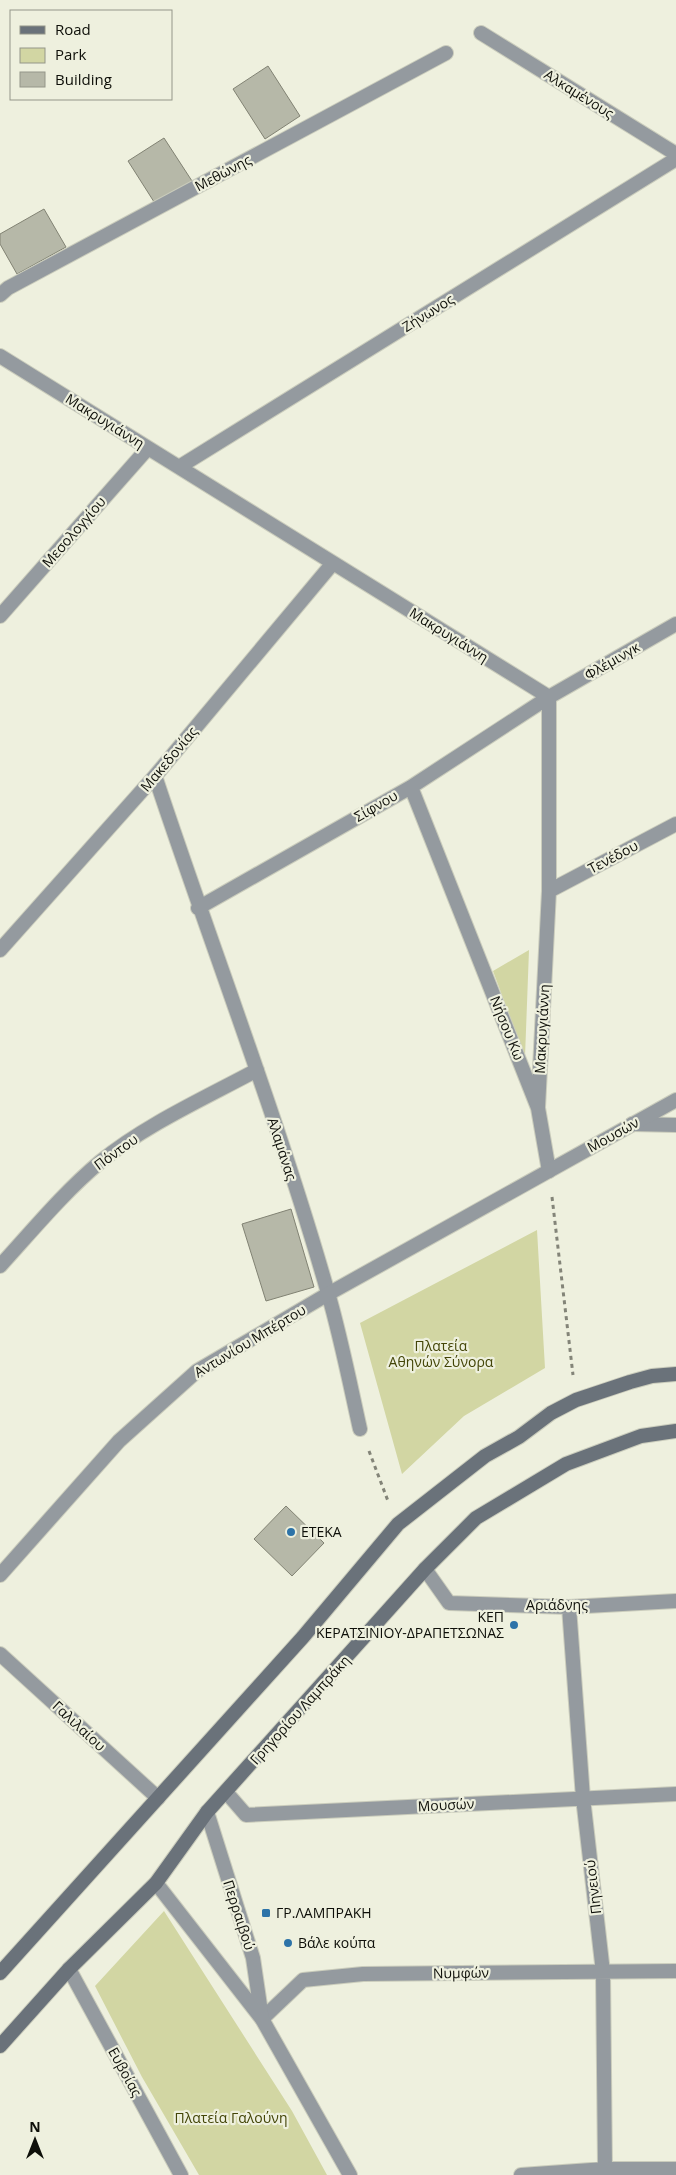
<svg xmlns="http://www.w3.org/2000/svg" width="676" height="2175" font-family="'Open Sans',sans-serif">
<rect width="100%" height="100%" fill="#eef0de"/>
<path fill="#d2d6a3" d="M529 950 525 1057 493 971Z
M537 1230 545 1368 464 1416 402 1474 360 1323Z
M164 1911 292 2111 327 2175H199L142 2077 95 1986Z"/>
<path fill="#b6b8a8" stroke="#818273" d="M268 66 300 116 265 139 233 89Z
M164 138 192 181 156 205 128 161Z
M44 209 66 247 17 274 0 244V234Z
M291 1209 314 1287 266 1301 242 1224Z
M286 1506 324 1543 292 1576 254 1539Z"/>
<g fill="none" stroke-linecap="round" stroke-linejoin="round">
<defs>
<path id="minor" d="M481 33 676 154
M0 295 8 288 446 53
M0 356 549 697
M179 467 676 159
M0 616 148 448
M155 776C212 948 278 1118 328 1293 341 1338 350 1384 360 1429
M411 787 538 1108 549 1171
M549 891 676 824
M198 908 411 787 549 697 676 624
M0 950 155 776 333 563
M538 1108 549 891V697
M632 1124 676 1125
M0 1266C32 1231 63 1193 100 1162 145 1125 205 1098 257 1070
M425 1569 449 1603 569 1607 676 1601
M569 1607 583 1798 603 1972 605 2169
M0 1654 158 1798
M226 1792 246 1815 676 1794
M69 1969 181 2175
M262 2019 303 1980 363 1974 676 1971
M521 2175 605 2169H676"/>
<path id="tertiary" d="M0 1575 119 1441 197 1371 328 1294 676 1100
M207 1812 253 1958 262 2019
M156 1883 262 2019 350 2175"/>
<path id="secondary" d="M0 1973 303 1637 398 1524 485 1456 519 1437 551 1413 576 1400 630 1382 652 1376 676 1374
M0 2046 69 1969 156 1883 207 1812 425 1569 476 1518 566 1464 641 1436 676 1431"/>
</defs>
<use href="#minor" stroke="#caccbc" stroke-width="16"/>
<use href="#tertiary" stroke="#caccbc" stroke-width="16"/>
<use href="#secondary" stroke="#caccbc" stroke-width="16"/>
<path stroke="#838478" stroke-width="3" stroke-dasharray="4 4" stroke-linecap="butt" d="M552 1197 573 1375
M369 1451 388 1501"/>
<use href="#minor" stroke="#949a9f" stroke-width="14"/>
<use href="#tertiary" stroke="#949a9f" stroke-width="14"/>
<use href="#secondary" stroke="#6a727a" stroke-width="14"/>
</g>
<g fill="#2d73a8" stroke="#eef0de" stroke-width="2">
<circle cx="291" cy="1532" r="5"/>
<circle cx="514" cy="1625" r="5"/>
<rect x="261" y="1908" width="10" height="10" rx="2.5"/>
<circle cx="288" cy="1943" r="5"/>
</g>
<g text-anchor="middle" stroke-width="4.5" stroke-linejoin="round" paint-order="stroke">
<g font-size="14" fill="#0e0f09" stroke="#eef0de">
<text transform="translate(579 94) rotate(32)" y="5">Αλκαμένους</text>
<text transform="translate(223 173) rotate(-28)" y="5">Μεθώνης</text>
<text transform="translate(428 313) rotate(-32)" y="5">Ζήνωνος</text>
<text transform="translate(105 421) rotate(32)" y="5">Μακρυγιάννη</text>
<text transform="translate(74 532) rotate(-49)" y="5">Μεσολογγίου</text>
<text transform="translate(449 635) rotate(32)" y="5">Μακρυγιάννη</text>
<text transform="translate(612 661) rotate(-30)" y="5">Φλέμινγκ</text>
<text transform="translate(169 759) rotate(-50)" y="5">Μακεδονίας</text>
<text transform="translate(376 806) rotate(-30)" y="5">Σίφνου</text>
<text transform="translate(613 857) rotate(-28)" y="5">Τενέδου</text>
<text transform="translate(507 1028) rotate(68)" y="5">Νήσου Κω</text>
<text transform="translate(542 1029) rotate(-87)" y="5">Μακρυγιάννη</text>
<text transform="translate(613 1135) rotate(-29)" y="5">Μουσών</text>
<text transform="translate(282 1149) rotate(72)" y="5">Αλαμάνας</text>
<text transform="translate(116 1152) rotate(-36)" y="5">Πόντου</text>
<text transform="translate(250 1341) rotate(-31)" y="5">Αντωνίου Μπέρτου</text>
<text x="557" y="1610">Αριάδνης</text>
<text transform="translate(300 1710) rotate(-48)" y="5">Γρηγορίου Λαμπράκη</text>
<text transform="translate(79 1726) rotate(43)" y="5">Γαλιλαίου</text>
<text transform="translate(446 1805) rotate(-3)" y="5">Μουσών</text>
<text transform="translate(593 1887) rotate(-97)" y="5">Πηνειού</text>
<text transform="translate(239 1915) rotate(72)" y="5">Περραιβού</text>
<text transform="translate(461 1973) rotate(-1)" y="5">Νυμφών</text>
<text transform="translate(125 2072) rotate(61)" y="5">Ευβοίας</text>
</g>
<g font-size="14" fill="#434507" stroke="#eef0de">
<text x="441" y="1351">Πλατεία<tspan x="441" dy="16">Αθηνών Σύνορα</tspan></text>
<text x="231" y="2123">Πλατεία Γαλούνη</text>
</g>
<g font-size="14" fill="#0e0f09" stroke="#eef0de" text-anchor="start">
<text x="301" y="1537">ΕΤΕΚΑ</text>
<text x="504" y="1622" text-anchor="end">ΚΕΠ<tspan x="504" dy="16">ΚΕΡΑΤΣΙΝΙΟΥ-ΔΡΑΠΕΤΣΩΝΑΣ</tspan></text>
<text x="276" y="1918">ΓΡ.ΛΑΜΠΡΑΚΗ</text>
<text x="298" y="1948">Βάλε κούπα</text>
</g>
</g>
<rect x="10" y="10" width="162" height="90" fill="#eef0de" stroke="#949689"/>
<rect x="20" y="26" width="25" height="8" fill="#6a727a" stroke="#949689"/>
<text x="55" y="35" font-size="15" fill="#0e0f09">Road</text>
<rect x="20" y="48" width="25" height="15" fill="#d2d6a3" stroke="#949689"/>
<text x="55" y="60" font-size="15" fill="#0e0f09">Park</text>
<rect x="20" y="72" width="25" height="15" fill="#b6b8a8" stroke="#949689"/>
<text x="55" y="85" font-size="15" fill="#0e0f09">Building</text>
<g transform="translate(35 2140)" stroke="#eef0de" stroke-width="4" paint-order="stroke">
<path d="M0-4L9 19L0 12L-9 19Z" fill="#0e0f09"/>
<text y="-8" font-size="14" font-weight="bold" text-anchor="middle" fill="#0e0f09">N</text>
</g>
</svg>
